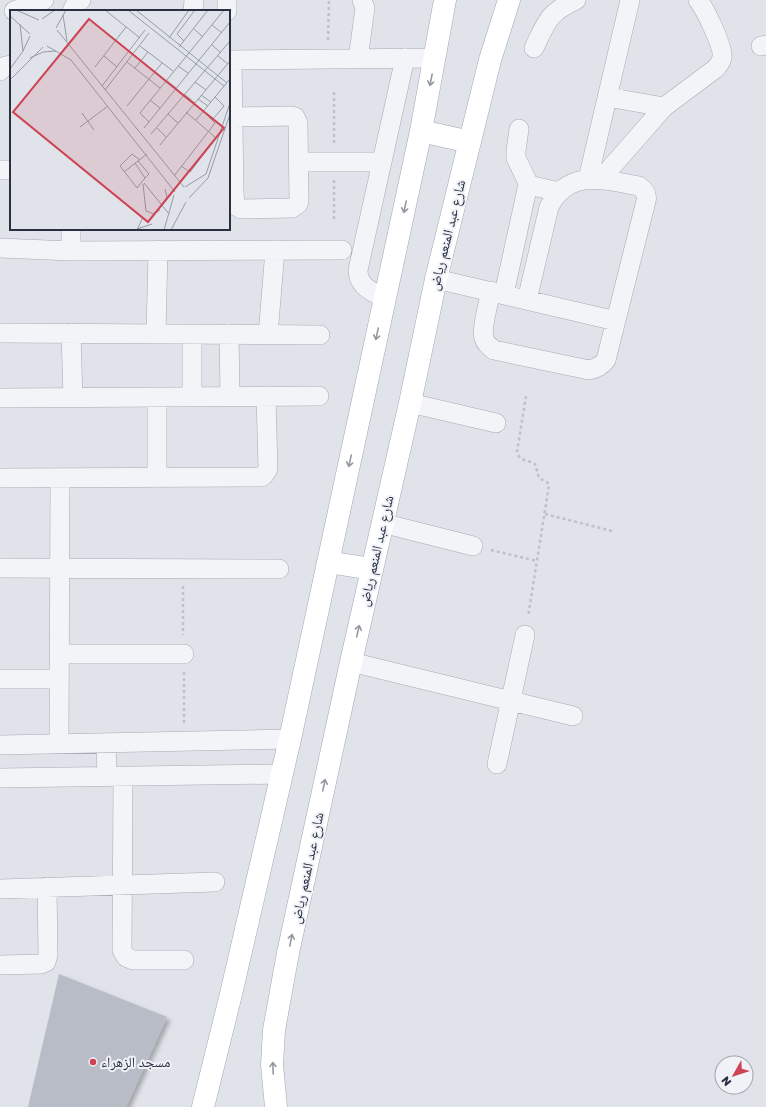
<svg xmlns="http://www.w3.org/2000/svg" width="766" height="1107" font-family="'Golos Text','Noto Naskh Arabic',sans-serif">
<defs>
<filter id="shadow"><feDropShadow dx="3.5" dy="3.5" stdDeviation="2" flood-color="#0004"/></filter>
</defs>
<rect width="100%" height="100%" fill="#e0e3e9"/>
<path fill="#b7bcc6" filter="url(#shadow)" d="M59 974 167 1017 126 1107H28Z"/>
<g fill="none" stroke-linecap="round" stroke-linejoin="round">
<defs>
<path id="minor" d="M14 11 44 0
M72 11 76 3 81 0
M193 11 194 0
M227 11V0
M761 46 766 45
M534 48C547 21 548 13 576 0
M358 59 365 8 362 0
M229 60 435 58
M0 71 5 66 11 65
M607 97 664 107
M229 117H233L291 116 295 117 298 123 299 201 298 204 292 208 241 209 235 205 234 192C233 148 233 104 232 60
M519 129 516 151V158L530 187
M298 162H382
M0 170H11
M588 179 630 0
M601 179 664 107 715 69C718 66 721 62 722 58 724 47 705 9 698 0
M71 229V251
M0 248 71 251 342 250
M436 279 616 321
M491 291C489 302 481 328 484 338 485 343 489 346 494 350L589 370C597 368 601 366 606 360L646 201C648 194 644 190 639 186 604 180 569 168 549 207L527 300
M504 294 527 189 533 186 559 192
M385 299C372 291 358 287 358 270L405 58
M0 333 320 335
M71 333 73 398
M156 334 158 250
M229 334 230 396
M268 335 275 250
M192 397V334
M0 398 319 396
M410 403 496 423
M0 478 261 477 264 475 268 469 266 396
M157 478V397
M382 523 473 546
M0 568 279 569
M60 654H184
M351 662 573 716
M0 679H59
M106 743 107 776
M59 744 60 478
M0 745 290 739
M497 764 525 635
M123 776 122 950 126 957 133 960H184
M0 778 282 774
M0 889 215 882
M0 965 41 964 46 962 48 955 47 887"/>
<path id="major" d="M421 131 470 142
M328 562 372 569
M203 1107 231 994 290 739 421 131 445 0
M276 1107 272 1065 274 1030 288 953 351 662 410 403 436 279 490 60 509 0"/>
</defs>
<use href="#minor" stroke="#a5aab3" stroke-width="20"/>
<use href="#major" stroke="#9fa7b5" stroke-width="23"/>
<path stroke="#bec1c8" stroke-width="2.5" stroke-dasharray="3 3" stroke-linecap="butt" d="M328 40 329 0
M334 143V89
M334 180V221
M526 396 517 452C519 461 528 460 535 464L539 478 548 483 549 485 528 617
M545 514 612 531
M491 550 537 561
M183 586V635
M184 723V672"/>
<use href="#minor" stroke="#f3f4f7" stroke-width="19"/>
<use href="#major" stroke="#fff" stroke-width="22"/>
</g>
<defs><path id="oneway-shaft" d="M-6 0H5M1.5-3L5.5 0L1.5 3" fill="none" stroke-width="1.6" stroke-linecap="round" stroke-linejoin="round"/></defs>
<g stroke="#9498a0">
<use href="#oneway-shaft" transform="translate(431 80) rotate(101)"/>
<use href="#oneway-shaft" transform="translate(405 207) rotate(102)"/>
<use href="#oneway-shaft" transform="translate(377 334) rotate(102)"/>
<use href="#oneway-shaft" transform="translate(350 461) rotate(102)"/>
<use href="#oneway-shaft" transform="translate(358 631) rotate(-77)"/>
<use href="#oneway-shaft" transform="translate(324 785) rotate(-78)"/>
<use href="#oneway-shaft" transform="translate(291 940) rotate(-78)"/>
<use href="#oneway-shaft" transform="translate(273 1068) rotate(-92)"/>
</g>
<circle fill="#cf4454" stroke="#f0f2f7" stroke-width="1.5" cx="93" cy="1062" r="4"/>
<g text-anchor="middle" stroke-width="4" stroke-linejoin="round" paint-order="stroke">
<g font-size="14" fill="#283041" stroke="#f0f2f7">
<text transform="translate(447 235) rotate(-76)" y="5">شارع عبد المنعم رياض</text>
<text transform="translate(376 551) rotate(-77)" y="5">شارع عبد المنعم رياض</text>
<text transform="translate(307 868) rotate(-78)" y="5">شارع عبد المنعم رياض</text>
</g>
<g font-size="14" fill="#283041" stroke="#f0f2f7" text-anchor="start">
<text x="101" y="1067">مسجد الزهراء</text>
</g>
</g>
<g transform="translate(10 10)">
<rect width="220" height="220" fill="#e0e3e9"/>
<path fill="none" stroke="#969ba6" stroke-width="1" d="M6 0 29 10M95 0 130 28M118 0 214 76M126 0 217 73M53 5 57 31M0 6 20 24M32 9 45 0M10 14 13 41M202 15 212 23M46 18 56 0M184 19 193 27M47 20 174 177M159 28 179 0M174 31 167 24 185 0M202 35 211 43M37 36 61 50 165 182M130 36 163 61M169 37 198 0M94 46 107 57M208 46 218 54M20 48 33 42 46 41M117 52 150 78M168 56 178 63M85 57 116 17M125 58 138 42M0 59 13 41 20 26M0 70 33 37M156 70 166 78M185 72 196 80M92 76 135 20M95 80 139 23M174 84 185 93M191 85 201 92M188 89 198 96M140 90 150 98M117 96 152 53M72 103 84 120M158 104 168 113M203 109 214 96 205 87M186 110 220 69M139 112 130 103 214 0M70 117 98 96M134 118 220 12M147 118 156 127M141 124 220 31M150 135 220 51M128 151 139 164 135 168M125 153 135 168 127 178 110 156 122 144 130 150M171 156 180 162 206 128 176 102M114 162 137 144M164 166 205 113 193 101M134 173 159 204M133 174 136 201 144 204 150 200M175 177 196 164 220 93M179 188 198 168 220 104M152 196 157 187 155 179M127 219 142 214M127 220 133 207M154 220 164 185M161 220 176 192"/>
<path fill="#cf4454" fill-opacity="0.15" stroke="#cf4454" stroke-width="2" d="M79 9 214 118 138 212 3 102Z"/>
<rect width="220" height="220" fill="none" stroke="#283041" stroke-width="2"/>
</g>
<g transform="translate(734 1075) rotate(231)"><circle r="19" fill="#f0f2f7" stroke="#a0a4ae"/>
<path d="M0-3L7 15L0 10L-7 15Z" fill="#cf4454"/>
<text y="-6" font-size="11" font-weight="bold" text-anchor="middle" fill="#283041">N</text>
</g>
</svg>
